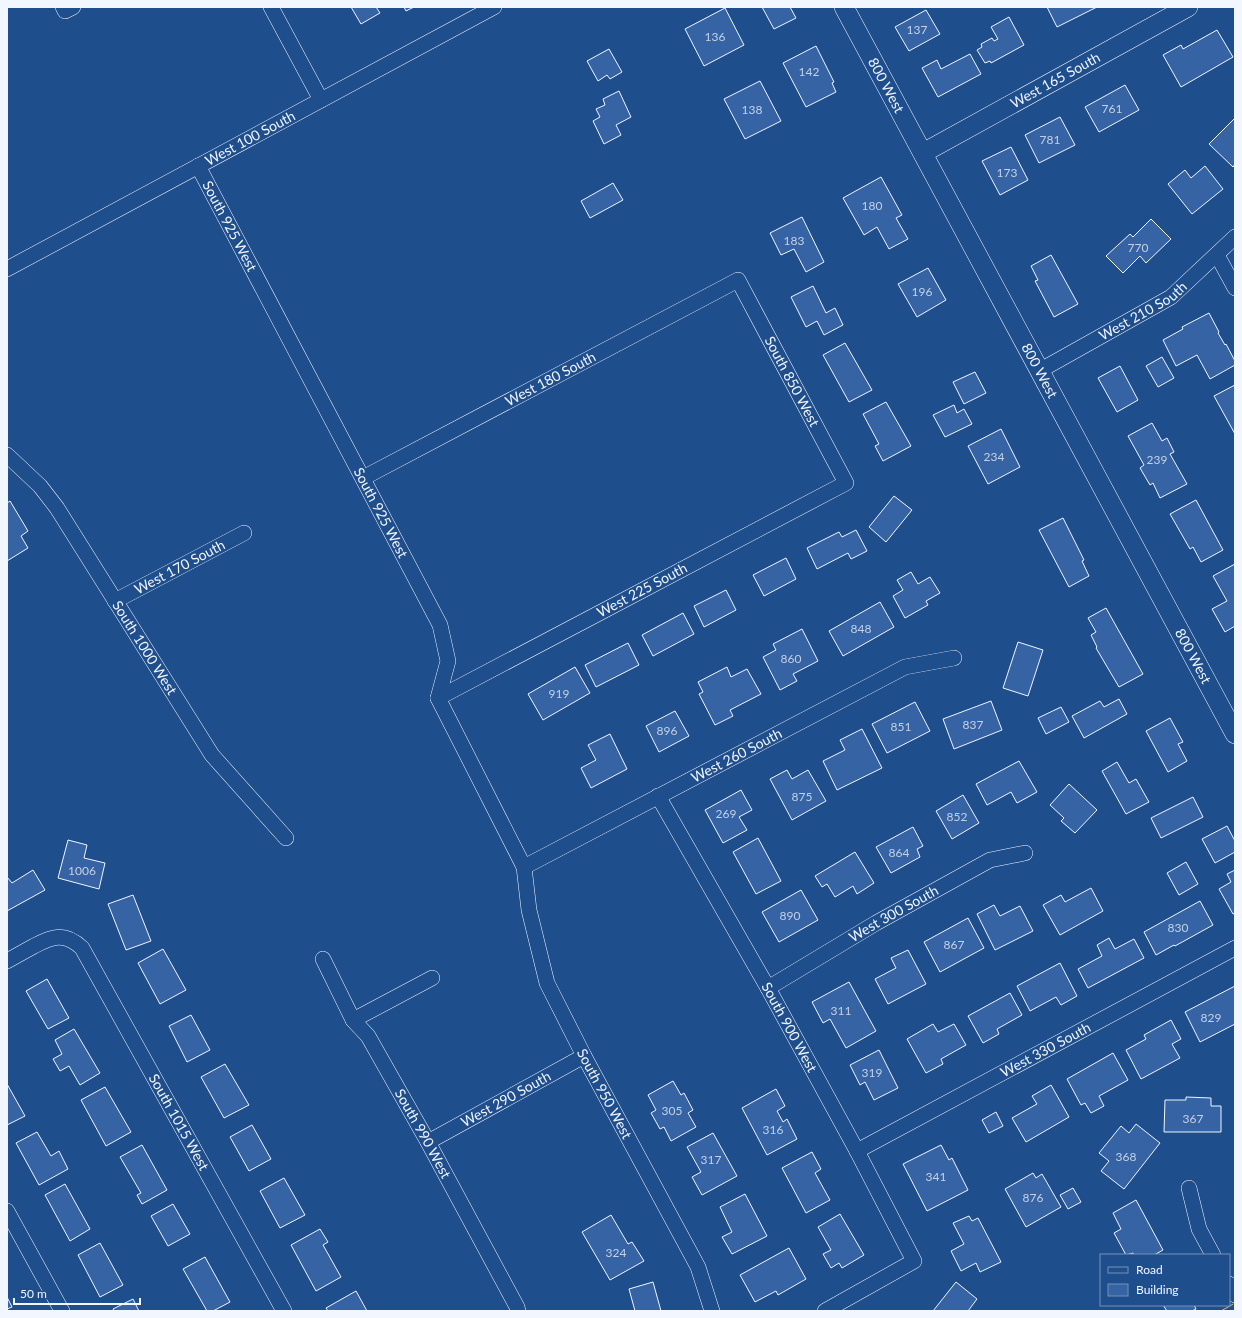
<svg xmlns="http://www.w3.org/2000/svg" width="1242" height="1318" font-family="Lato,sans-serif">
<rect width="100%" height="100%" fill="#1f4e8c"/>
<path fill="#3563a3" stroke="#f2f6ff" d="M351 7H376L380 13 361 24Z
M404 7H414L406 11Z
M762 7H790L796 18 774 29Z
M1047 7H1097L1057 27Z
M725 8 744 45 704 66 685 29Z
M926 10 940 34 909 51 895 27Z
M1009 17 1024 45 991 63 990 61 985 63 977 50 982 47 981 44 992 38 994 41 998 39 991 27Z
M1217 30 1233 57 1181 87 1163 55 1181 45 1183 49Z
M816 46 834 82 832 83 836 92 806 107 783 63Z
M609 49 622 72 610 79 607 75 598 81 587 61Z
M970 54 981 74 938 97 922 68 937 60 941 69Z
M760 81 781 121 745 139 724 99Z
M1125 85 1139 110 1099 132 1085 107Z
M619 91 631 117 616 125 621 135 604 144 593 121 600 117 596 109 605 105 603 99Z
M1060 117 1075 145 1039 163 1025 135Z
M1235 118V164L1233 167 1209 144Z
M1011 147 1028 180 1000 195 982 161Z
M1205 166 1223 189 1192 214 1168 184 1185 170 1191 178Z
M881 177 902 215 896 218 908 239 889 249 877 227 864 235 843 198Z
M613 183 623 200 590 218 581 201Z
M802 217 824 262 806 272 794 249 781 255 770 233Z
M1151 219 1171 239 1146 263 1140 256 1123 273 1106 256 1130 234 1133 237Z
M1051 255 1078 304 1054 317 1035 281 1038 280 1031 266Z
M928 268 946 300 917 317 898 284Z
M813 286 826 313 835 308 843 325 824 335 817 321 806 327 791 297Z
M1209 313 1219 332 1218 333 1225 345 1226 344 1235 361V365L1210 379 1197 355 1176 366 1163 340 1183 329 1182 327Z
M845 343 872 390 849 402 823 355Z
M1162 357 1174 378 1158 387 1146 366Z
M1120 366 1138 400 1117 412 1098 378Z
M975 372 986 393 964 404 953 382Z
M1235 385V434L1214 396Z
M886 402 911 446 883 461 875 446 879 444 863 414Z
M954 405 957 413 964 409 972 424 945 437 933 415Z
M1152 423 1162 441 1167 438 1174 452 1170 454 1187 484 1160 498 1153 483 1150 485 1140 468 1144 465 1128 436Z
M1001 429 1020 467 988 484 968 446Z
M894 496 912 510 886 542 869 527Z
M1196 500 1223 550 1201 562 1193 547 1190 549 1170 514Z
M10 501 28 531 21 536 28 548 7 561V503Z
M1063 518 1084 560 1082 561 1089 576 1069 587 1039 530Z
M856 530 867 551 851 559 848 553 817 569 807 548 839 532 842 537Z
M786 558 796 579 764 596 753 575Z
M1235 564V626L1225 632 1212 609 1227 601 1213 576Z
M911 572 918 584 930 577 940 593 926 601 928 605 905 618 893 596 903 590 897 580Z
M726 590 736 610 704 627 694 606Z
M880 602 894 627 843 656 829 631Z
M1106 608 1143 674 1119 687 1096 648 1097 647 1091 635 1096 632 1088 618Z
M683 613 694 634 653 656 642 635Z
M802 629 818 661 793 674 797 681 780 690 763 657 776 650 773 644Z
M1018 642 1043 650 1028 696 1003 688Z
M628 643 639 665 596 687 585 665Z
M575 667 590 693 543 720 528 694Z
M727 667 731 677 747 669 761 694 730 710 733 716 715 725 699 694 703 692 698 682Z
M1119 699 1127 714 1084 738 1072 716 1100 701 1104 707Z
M991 701 1002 730 954 749 943 719Z
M915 702 930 731 887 753 872 724Z
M1061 707 1069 722 1046 734 1038 718Z
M675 711 689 736 659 752 646 726Z
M1170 718 1183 742 1178 744 1187 761 1168 772 1146 731Z
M862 729 882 768 837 790 823 761 845 750 840 740Z
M610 734 627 769 591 788 581 768 596 760 588 745Z
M1019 761 1037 792 1017 803 1011 792 987 805 976 784Z
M1117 762 1129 783 1136 779 1149 802 1126 814 1102 771Z
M787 770 792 779 808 770 826 801 792 820 770 779Z
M1069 784 1097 810 1075 833 1061 821 1064 818 1050 805Z
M741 790 752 810 739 817 747 830 723 843 705 810Z
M963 795 979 823 952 839 936 811Z
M1193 797 1203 817 1161 838 1151 818Z
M1227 826 1235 841V852L1215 863 1202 839Z
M913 827 923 846 917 849 920 857 891 873 876 847Z
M758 838 781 881 756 894 733 852Z
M68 840 87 845 84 858 105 863 99 889 58 878Z
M855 852 874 883 857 894 853 886 835 897 827 884 822 887 815 876Z
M1186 862 1198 884 1179 895 1167 873Z
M33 870 45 890 7 911V877L12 883Z
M1235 870V913L1233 914 1219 889 1231 882 1227 874Z
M1091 888 1103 911 1060 935 1043 905 1061 895 1065 902Z
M801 890 818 920 779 942 762 912Z
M133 895 151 941 126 950 108 904Z
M1200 901 1213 925 1175 946 1174 945 1156 955 1144 932Z
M994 905 1000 916 1020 906 1033 931 995 950 977 914Z
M968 918 984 948 940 972 924 942Z
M1109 938 1115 949 1134 939 1144 958 1088 988 1078 969 1102 956 1097 945Z
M163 949 186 990 160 1004 138 963Z
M908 950 926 984 888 1004 875 979 896 968 891 958Z
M1060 963 1077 996 1061 1005 1056 997 1030 1011 1017 986Z
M47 979 69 1018 48 1029 26 991Z
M849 982 876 1031 846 1048 830 1019 823 1023 812 1002Z
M1235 986V1024L1200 1042 1185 1012Z
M1010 993 1022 1015 997 1029 999 1034 983 1043 968 1016Z
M191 1015 210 1050 187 1062 169 1026Z
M1171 1020 1181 1039 1172 1044 1180 1058 1141 1079 1126 1050 1146 1039 1144 1035Z
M933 1024 938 1032 954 1024 966 1045 941 1059 943 1064 926 1073 907 1039Z
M74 1029 100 1073 80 1085 69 1066 60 1071 53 1059 62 1054 55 1040Z
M879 1050 898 1088 874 1100 865 1082 860 1085 850 1065Z
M1113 1053 1128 1080 1099 1096 1104 1106 1091 1113 1085 1103 1081 1105 1067 1079Z
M225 1064 249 1105 224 1118 201 1077Z
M673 1081 681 1095 684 1093 693 1110 688 1113 696 1127 671 1141 664 1127 660 1129 651 1113 656 1110 648 1095Z
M7 1084 25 1116 7 1125Z
M1051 1085 1069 1117 1026 1142 1012 1118 1037 1104 1032 1096Z
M105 1087 131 1132 106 1146 81 1100Z
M776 1089 785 1106 777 1111 783 1122 787 1119 797 1139 767 1155 742 1108Z
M1186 1097 1211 1098V1106H1221V1132H1164L1165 1100H1186Z
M996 1112 1003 1126 989 1133 982 1120Z
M1136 1124 1160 1143 1124 1189 1101 1171 1109 1161 1099 1153 1121 1126 1129 1133Z
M252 1125 271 1159 249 1171 230 1137Z
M37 1132 51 1156 59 1151 68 1169 39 1185 16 1143Z
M713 1133 737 1176 702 1195 692 1177 701 1172 687 1147Z
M142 1145 167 1190 142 1204 137 1195 141 1193 120 1157Z
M941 1145 949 1160 952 1158 968 1190 927 1211 903 1164Z
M812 1152 821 1169 815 1173 830 1200 806 1213 782 1168Z
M1033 1173 1036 1178 1042 1174 1061 1207 1026 1227 1005 1189Z
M284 1178 305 1215 280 1228 260 1191Z
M65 1184 90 1229 70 1241 45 1195Z
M1073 1188 1081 1202 1068 1209 1060 1195Z
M745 1194 767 1236 732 1254 722 1237 732 1232 720 1207Z
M1136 1200 1163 1250 1154 1255H1134L1133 1253 1126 1255 1114 1233 1121 1229 1113 1213Z
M173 1204 190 1234 168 1246 151 1216Z
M840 1214 864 1255 842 1268 839 1263 831 1268 823 1254 831 1250 818 1227Z
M611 1215 628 1244 632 1242 644 1261 610 1280 582 1232Z
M969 1216 972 1221 978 1218 1001 1262 980 1272 976 1263 961 1271 951 1251 964 1244 953 1223Z
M320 1229 328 1242 323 1245 341 1277 316 1291 291 1245Z
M100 1243 123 1285 100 1297 78 1255Z
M789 1248 806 1279 778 1295 776 1291 755 1302 740 1275Z
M205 1257 230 1302 213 1311H207L183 1269Z
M653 1282 661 1311H635L629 1289Z
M956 1282 977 1299 968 1311H933Z
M356 1291 367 1311H328L326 1308Z
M7 1297 12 1307 7 1309Z
M133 1299 139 1311H114L113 1309Z
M1163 1305H1194L1196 1309 1192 1311H1167Z"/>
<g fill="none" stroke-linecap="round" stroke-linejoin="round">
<defs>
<g id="minor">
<path d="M63 7 65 11 73 7"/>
<path d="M271 7 321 100"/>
<path id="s1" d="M198 166 440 625 448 661 438 698 524 867 529 910 547 983 584 1056 698 1267 712 1311"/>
<path d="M1217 255 1235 288"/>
<path id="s2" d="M7 269 494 7"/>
<path id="s3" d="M1039 371 1171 297 1235 237"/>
<path id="s4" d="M7 455 40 486 57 508 212 755 286 838"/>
<path id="s5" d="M363 478 738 280 846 483 438 698"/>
<path id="s6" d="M115 601 244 533"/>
<path id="s7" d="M658 796 768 988 857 1151 914 1261 825 1311"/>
<path id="s8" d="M524 867 905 667 954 658"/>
<path id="s9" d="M323 959 353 1020 368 1036 428 1142 517 1307 518 1311"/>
<path id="s10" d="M7 961C16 956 25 951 34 946 53 936 65 932 82 948L284 1311"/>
<path id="s11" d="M768 988 876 923 990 860 1025 853"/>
<path d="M353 1020 432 978"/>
<path id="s12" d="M428 1142 584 1056"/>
<path id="s13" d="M857 1151 1235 948"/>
<path d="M1189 1188 1199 1229 1213 1255"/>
<path d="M7 1211 62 1311"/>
<path d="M1229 1284 1235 1295"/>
</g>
<g id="tertiary">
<path id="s14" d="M844 7 1235 734"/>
<path id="s15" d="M923 153 1188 7"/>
</g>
</defs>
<use href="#minor" stroke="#f2f6ff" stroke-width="16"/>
<use href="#tertiary" stroke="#f2f6ff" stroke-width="20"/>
<use href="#minor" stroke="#1f4e8c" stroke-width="15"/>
<use href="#tertiary" stroke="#1f4e8c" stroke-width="19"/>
<path stroke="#ffb74d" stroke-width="1" stroke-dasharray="14 3 2 3" stroke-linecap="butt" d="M1221 1311 1235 1303"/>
</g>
<g text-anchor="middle" stroke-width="3" stroke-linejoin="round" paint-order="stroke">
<g font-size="12" fill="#c3d1e8">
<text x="917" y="34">137</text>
<text x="715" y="41">136</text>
<text x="809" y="76">142</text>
<text x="1112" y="113">761</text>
<text x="752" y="114">138</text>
<text x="1050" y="144">781</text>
<text x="1007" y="177">173</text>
<text x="872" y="210">180</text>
<text x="794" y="245">183</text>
<text x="1138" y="252">770</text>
<text x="922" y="296">196</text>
<text x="994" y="461">234</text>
<text x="1157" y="464">239</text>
<text x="861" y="633">848</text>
<text x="791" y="663">860</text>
<text x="559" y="698">919</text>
<text x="973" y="729">837</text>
<text x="901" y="731">851</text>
<text x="667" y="735">896</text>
<text x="802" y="801">875</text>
<text x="726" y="818">269</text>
<text x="957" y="821">852</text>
<text x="899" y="857">864</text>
<text x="82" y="875">1006</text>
<text x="790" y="920">890</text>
<text x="1178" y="932">830</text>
<text x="954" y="949">867</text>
<text x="841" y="1015">311</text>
<text x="1211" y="1022">829</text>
<text x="872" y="1077">319</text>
<text x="672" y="1115">305</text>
<text x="1193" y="1123">367</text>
<text x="773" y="1134">316</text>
<text x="1126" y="1161">368</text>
<text x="711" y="1164">317</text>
<text x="936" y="1181">341</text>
<text x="1033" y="1202">876</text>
<text x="616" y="1257">324</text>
</g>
<g font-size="14" fill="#f2f6ff" stroke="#1f4e8c">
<text dy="5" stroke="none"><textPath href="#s15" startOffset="151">West 165 South</textPath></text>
<text dy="5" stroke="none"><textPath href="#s14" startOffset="89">800 West</textPath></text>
<text dy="5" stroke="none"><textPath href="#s2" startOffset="276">West 100 South</textPath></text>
<text dy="5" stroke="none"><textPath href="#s1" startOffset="68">South 925 West</textPath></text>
<text dy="5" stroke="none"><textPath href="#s3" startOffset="120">West 210 South</textPath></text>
<text dy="5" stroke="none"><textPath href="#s14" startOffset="413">800 West</textPath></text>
<text dy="5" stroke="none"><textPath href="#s5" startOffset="212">West 180 South</textPath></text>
<text dy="5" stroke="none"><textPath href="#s5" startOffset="539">South 850 West</textPath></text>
<text dy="5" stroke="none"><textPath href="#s1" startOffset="392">South 925 West</textPath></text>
<text dy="5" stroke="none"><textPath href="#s6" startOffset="73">West 170 South</textPath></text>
<text transform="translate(642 590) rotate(-28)" y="5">West 225 South</text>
<text dy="5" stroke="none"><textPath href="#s4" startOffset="238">South 1000 West</textPath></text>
<text dy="5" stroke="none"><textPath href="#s14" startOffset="737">800 West</textPath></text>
<text dy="5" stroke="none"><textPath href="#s8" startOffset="240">West 260 South</textPath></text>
<text dy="5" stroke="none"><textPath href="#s11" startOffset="146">West 300 South</textPath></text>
<text dy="5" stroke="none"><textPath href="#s7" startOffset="266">South 900 West</textPath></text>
<text dy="5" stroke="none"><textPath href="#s13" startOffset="214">West 330 South</textPath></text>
<text dy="5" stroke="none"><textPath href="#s1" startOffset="1027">South 950 West</textPath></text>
<text dy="5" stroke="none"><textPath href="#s12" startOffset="89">West 290 South</textPath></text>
<text dy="5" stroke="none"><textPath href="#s10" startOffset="283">South 1015 West</textPath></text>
<text dy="5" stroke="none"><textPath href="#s9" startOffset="202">South 990 West</textPath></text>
</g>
</g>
<rect width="1242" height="1318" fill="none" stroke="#f2f6ff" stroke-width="16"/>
<rect x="1100" y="1254" width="130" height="52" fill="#1f4e8c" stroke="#7391ba"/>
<rect x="1108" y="1267" width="20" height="6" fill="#1f4e8c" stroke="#7391ba"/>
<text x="1136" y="1274" font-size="12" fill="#f2f6ff">Road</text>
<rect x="1108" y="1284" width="20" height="12" fill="#3563a3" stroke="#7391ba"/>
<text x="1136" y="1294" font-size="12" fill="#f2f6ff">Building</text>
<path d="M14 1298v6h126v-6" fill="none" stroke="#f2f6ff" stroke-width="2"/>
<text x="20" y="1298" font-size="12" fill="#f2f6ff" stroke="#1f4e8c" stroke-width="3" paint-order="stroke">50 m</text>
</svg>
